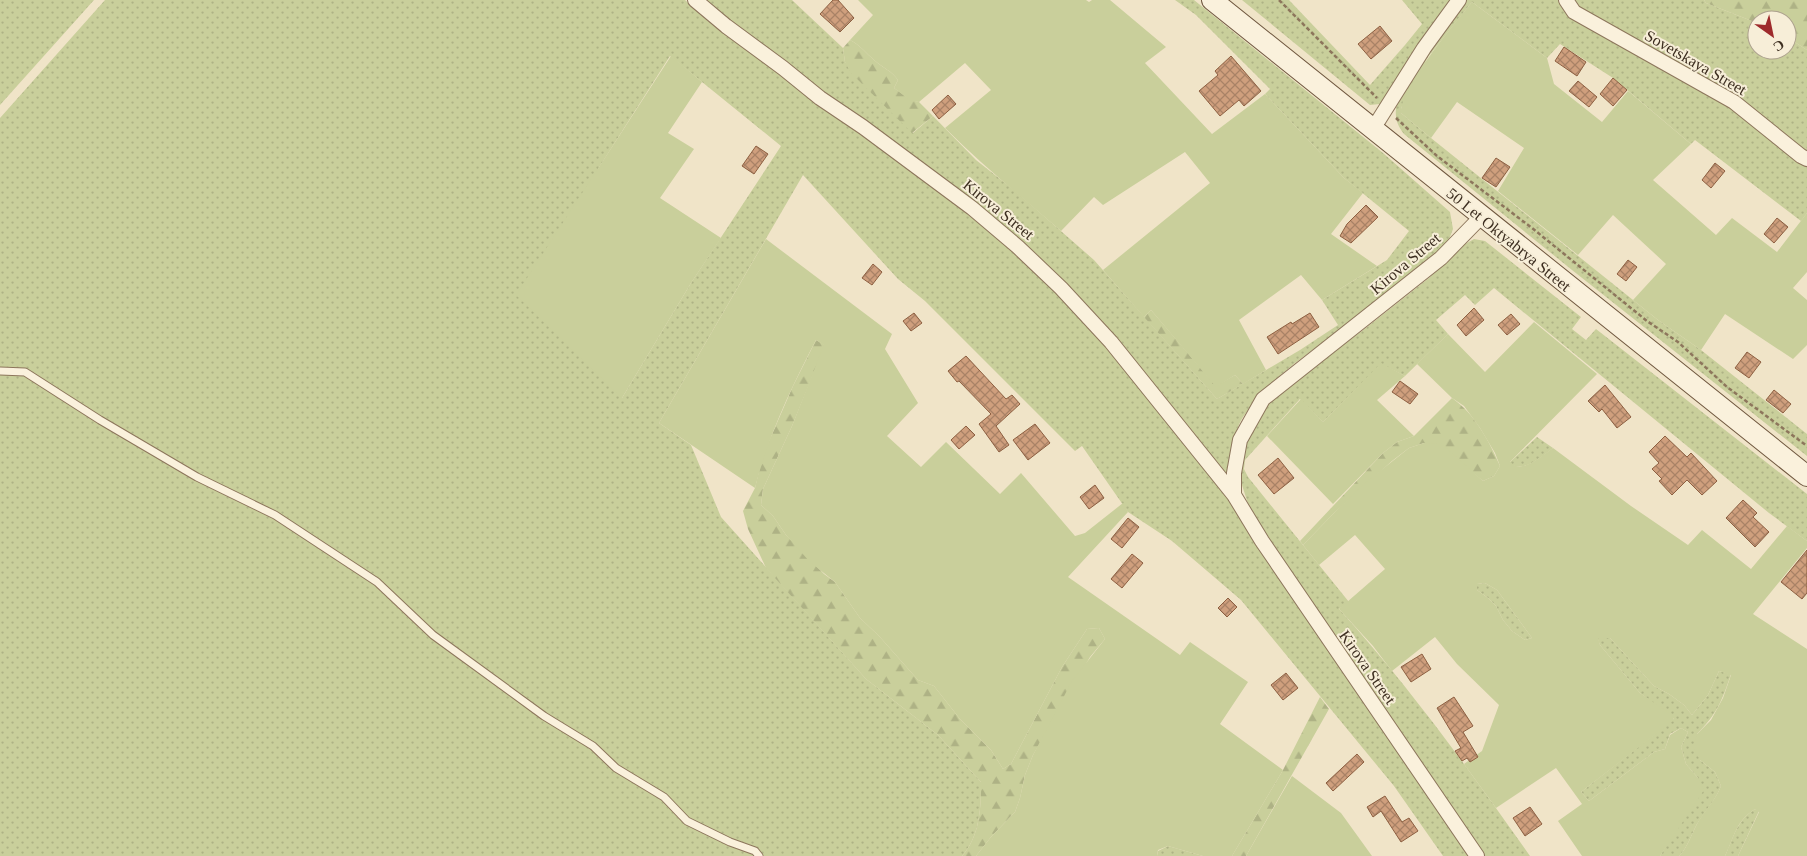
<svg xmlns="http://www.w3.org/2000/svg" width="1807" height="856" font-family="Georgia,serif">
<defs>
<pattern id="grass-dots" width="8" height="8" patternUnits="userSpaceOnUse" patternTransform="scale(1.25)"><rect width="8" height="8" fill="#c9cf9b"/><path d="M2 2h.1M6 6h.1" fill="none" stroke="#aeb285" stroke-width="1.8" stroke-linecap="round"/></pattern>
<pattern id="forest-firs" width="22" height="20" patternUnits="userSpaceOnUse" patternTransform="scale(1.25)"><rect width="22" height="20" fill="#c9cf9b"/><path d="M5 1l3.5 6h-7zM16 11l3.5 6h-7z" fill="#aeb285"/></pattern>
<pattern id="building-cross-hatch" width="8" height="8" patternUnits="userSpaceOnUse" patternTransform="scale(1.25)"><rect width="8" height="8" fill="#cf9f7d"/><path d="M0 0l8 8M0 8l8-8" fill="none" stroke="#a98266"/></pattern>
</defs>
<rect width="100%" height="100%" fill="#f0e4c8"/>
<path fill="url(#grass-dots)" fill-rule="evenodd" d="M0 0H94L0 105Z
M105 0H685L708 21 969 213 1044 280 1106 343 1221 485 1472 856H1443L1394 786 1241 600 1172 541 1128 512 1082 446 1075 451 925 301 898 279 803 175 659 423 691 445 721 517 866 679 938 735 981 782C981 807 980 836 962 856H0V118ZM670 56 781 146 691 283 622 398 598 169Z
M704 0H792L843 48 845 62 913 133 933 116 976 160 1014 190 1094 260 1217 399 1300 350 1338 325 1322 300 1387 260 1409 231 1344 178 1265 94 1270 89 1196 15 1175 0H1194L1383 153 1450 212 1453 229 1448 242C1425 262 1403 284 1379 302 1333 338 1276 368 1243 417 1231 436 1234 460 1225 479L1098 319 781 61Z
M1242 0H1289L1370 85 1405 45 1422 24 1402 0H1451L1388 96 1380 104 1370 105Z
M1464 0H1562L1732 103 1807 162V213L1801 221 1695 140 1691 144 1613 78 1560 44 1547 58 1472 2 1428 57 1401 108V113L1431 138 1658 320 1701 350 1807 434V456L1572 270 1404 134C1398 126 1395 120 1396 109 1399 84 1447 24 1464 0Z
M1570 0H1704L1706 3 1757 23V50H1787V37L1807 50V155L1576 9Z
M1474 239 1485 241 1581 317 1572 329 1586 340 1596 329 1807 494V541L1769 513 1494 288 1475 305 1465 295 1436 320 1448 334 1405 376 1381 364 1323 422 1300 399 1245 460 1244 469 1248 477 1349 602 1339 609C1409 686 1470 771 1530 856H1484L1251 513 1241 482 1240 451 1267 401 1362 331 1429 278 1460 247Z
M1537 437 1553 448C1541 457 1523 474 1509 463Z
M1485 583 1497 590 1532 638 1525 640 1512 631 1503 620 1496 606 1488 598 1477 590V584Z
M1597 637 1610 638 1654 686 1669 694 1684 705 1692 715 1708 695 1719 671 1731 674C1722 701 1717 714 1697 734L1700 760 1715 772 1721 786C1715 801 1705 811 1697 824 1691 835 1688 847 1679 856H1660L1669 841 1698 778 1686 764 1681 747 1688 732 1681 728 1670 734 1665 749 1654 752 1589 801 1581 792 1674 719 1640 693 1600 645Z
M1755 809 1759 811 1738 856H1725C1734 837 1736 821 1755 809Z
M1168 846 1203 856H1157L1158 851Z"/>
<path fill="url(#forest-firs)" d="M1704 0H1807V50L1787 37V20H1757V23L1706 3Z
M850 40C860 45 866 53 874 60 883 68 892 71 898 80L894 88 911 100 919 102 933 116 912 133 851 73 845 62 843 48Z
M1151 310 1216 386 1235 375 1243 384 1217 399 1144 317Z
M816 340 825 345 792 426 763 489 761 505 773 516 786 535 824 574 835 582 860 618 879 636 918 680 934 686 960 719 991 750 1003 769 1011 764 1062 667 1087 629 1099 628 1105 639 1090 657 1033 755 1025 775 1020 798 1015 812 991 837 976 856H962C980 836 981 807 981 782L938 735 866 679 766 568 748 529 743 511 755 488 763 455 793 386Z
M1452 398C1475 414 1489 441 1500 466L1494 476 1483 481 1466 467 1424 443 1409 448 1392 461 1334 513 1303 545 1300 541 1383 453 1397 442 1414 436Z
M1320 697 1329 709 1246 856H1232L1283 770Z"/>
<path fill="#c9cf9b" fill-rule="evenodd" d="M858 0H1086L1089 2 1092 0H1110L1166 47 1145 63 1212 134 1265 94 1344 178 1363 193 1331 234 1377 266 1322 300 1301 275 1239 320 1266 370 1243 384 1235 375 1216 387 1151 310 1144 317 1103 270 1210 183 1185 152 1103 205 1094 197 1061 231C1022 197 982 165 945 128L991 90 965 63 919 102 911 101 894 88 898 80C892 71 883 68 874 60 866 53 860 45 850 40L873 15Z
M1472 2 1547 58 1554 84 1602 122 1628 91 1691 144 1653 180 1716 235 1732 218 1777 252 1807 213V272L1793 288 1807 300V345L1793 359 1725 314 1701 350 1658 320 1633 300 1666 264 1613 215 1578 255 1498 191 1524 148 1457 102 1431 138 1401 113C1400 88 1455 23 1472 2Z
M671 56 702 82 668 133 694 149 660 198 721 238 691 283 622 398 516 295Z
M766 239 892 334 885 349 918 403 887 436 921 467 946 442 1000 494 1021 473 1075 536 1085 533 1123 503 1128 512 1068 577 1180 655 1190 642 1248 682 1220 724 1283 770 1232 856H1203L1168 846 1158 850 1157 856H976L991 837 1015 812 1020 798 1025 775 1033 755 1072 681 1105 639 1099 628 1087 629 1062 667 1011 764 1003 769 991 750 960 719 934 686 918 680 879 636 860 618 835 582 809 561 786 535 773 516 761 505 763 489 792 426 824 345 816 340C791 388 768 436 755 488L659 423Z
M1534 322 1597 374 1510 462C1522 475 1541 456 1553 448L1631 506 1688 545 1702 530 1751 569 1787 526 1807 541V548L1753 614 1807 649V856H1738L1759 812 1755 809C1735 822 1735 836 1725 856H1679C1688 847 1691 835 1697 824 1704 811 1715 801 1721 786L1715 772 1700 760 1693 747 1697 734 1711 720 1723 698 1731 675 1719 671 1708 695 1692 715 1684 705 1669 694 1654 686 1610 638H1598L1600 645 1640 693 1672 715 1674 720 1581 792 1589 801 1654 752 1665 749 1670 735 1681 728 1688 732 1681 747 1686 764 1698 778 1704 790 1660 856H1582L1558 821 1582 804 1556 768 1496 808 1464 764 1482 751 1499 705 1457 664 1435 637 1392 671 1373 646 1339 609 1385 569 1355 535 1319 565 1303 545 1334 513 1365 483 1409 448 1424 443 1442 444 1483 481 1494 476 1500 466 1495 453 1480 428 1464 406 1452 398 1417 364 1448 334 1485 372ZM1485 583 1497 590 1532 638 1525 640 1512 631 1503 620 1496 606 1488 598 1477 590V584Z
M1381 363 1405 376 1377 400 1414 436 1397 442 1383 453 1333 504 1267 436 1301 399 1323 422Z
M1292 776 1341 813 1372 856H1246Z"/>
<path fill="url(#building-cross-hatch)" stroke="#8d5f41" d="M833 0H838L854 18 840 32 820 14Z
M1380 26 1392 41 1371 59 1358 44Z
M1564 47 1586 62 1577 76 1555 61Z
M1231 56 1261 91 1244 106 1239 100 1220 116 1199 91 1218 75 1215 71Z
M1613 78 1627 90 1613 106 1600 94Z
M1578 81 1597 97 1589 107 1569 91Z
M948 95 956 104 939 119 932 110Z
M756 146 768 154 754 174 742 166Z
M1496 158 1510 167 1496 187 1482 178Z
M1715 163 1725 171 1711 188 1702 180Z
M1366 205 1378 217 1351 243 1340 236 1347 224Z
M1777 218 1788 227 1774 243 1764 234Z
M1628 260 1637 267 1626 281 1617 274Z
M873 264 882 272 872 285 862 278Z
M1474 308 1484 320 1466 336 1457 325Z
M914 313 922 323 911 331 903 321Z
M1310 313 1319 327 1278 354 1267 337 1291 322 1292 324Z
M1511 314 1520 324 1507 335 1498 325Z
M1747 352 1761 362 1749 378 1735 368Z
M966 356 1006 399 1012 395 1020 404 996 426 1009 445 999 452 979 424 991 414 959 381 957 382 948 371Z
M1400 381 1418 394 1410 404 1392 392Z
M1605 385 1631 417 1617 428 1602 409 1599 412 1588 401Z
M1774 390 1791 404 1783 413 1766 400Z
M1035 424 1050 443 1028 460 1013 440Z
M966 426 975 435 959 449 951 440Z
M1665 436 1687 457 1691 453 1717 481 1702 495 1687 480 1672 495 1659 481 1662 479 1652 469 1659 463 1649 452Z
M1278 458 1294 478 1274 494 1258 475Z
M1095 485 1104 498 1089 509 1080 497Z
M1743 500 1757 513 1753 517 1769 532 1755 547 1726 518Z
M1128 518 1139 527 1122 548 1111 539Z
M1807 550V593L1802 599 1781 582Z
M1132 554 1143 563 1122 588 1111 579Z
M1228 598 1237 607 1227 617 1218 608Z
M1422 654 1431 669 1411 682 1401 667Z
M1286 673 1298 688 1283 700 1271 685Z
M1454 697 1473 726 1463 732 1478 757 1470 762 1467 758 1462 761 1455 751 1461 748 1437 708Z
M1357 754 1364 762 1333 791 1326 783Z
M1385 796 1402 822 1409 818 1418 831 1401 842 1381 811 1373 817 1367 807Z
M1530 807 1542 824 1525 836 1513 818Z"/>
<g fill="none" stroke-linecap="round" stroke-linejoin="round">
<defs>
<path id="service" d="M0 371 25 372 100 420 197 477 275 515 377 582 433 635 544 716 593 746 616 768 664 797 687 821 730 842 755 851 759 856"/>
<path id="minor" d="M695 0 726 26 783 68 820 98 863 127 972 208 1018 247 1061 288 1111 342 1234 495
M1566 0 1574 12 1734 102 1801 156 1807 159
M1373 129 1424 48 1459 0
M1477 856 1262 541 1234 495V473L1240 440 1263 399 1441 258 1481 217"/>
<path id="secondary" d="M1212 0 1807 476"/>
</defs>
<use href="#service" stroke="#8d765c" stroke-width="9"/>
<use href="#minor" stroke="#8d765c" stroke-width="16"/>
<use href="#secondary" stroke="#6f573f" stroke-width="22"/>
<path stroke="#8d765c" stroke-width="2.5" stroke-dasharray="4 2.5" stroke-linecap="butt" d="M1279 0 1377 98
M1396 118 1437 156 1532 228 1647 321 1678 342 1727 387 1807 446"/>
<use href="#service" stroke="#faf1dc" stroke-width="7"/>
<use href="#minor" stroke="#faf1dc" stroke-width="14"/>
<use href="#secondary" stroke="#faf1dc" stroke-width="20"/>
</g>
<g text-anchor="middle" stroke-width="4" stroke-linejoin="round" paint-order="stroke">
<g font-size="16" fill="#3d2e20" stroke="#f7eed8">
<text transform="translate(1696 62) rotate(30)" y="6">Sovetskaya Street</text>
<text transform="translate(999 209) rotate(39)" y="6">Kirova Street</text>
<text transform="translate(1509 239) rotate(39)" y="6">50 Let Oktyabrya Street</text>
<text transform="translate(1405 263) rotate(-40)" y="6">Kirova Street</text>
<text transform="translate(1368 667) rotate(55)" y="6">Kirova Street</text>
</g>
</g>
<g transform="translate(1772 35) rotate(147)"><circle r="24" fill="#f7eed8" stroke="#ada18e"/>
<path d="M0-4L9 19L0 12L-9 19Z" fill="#9e2a2b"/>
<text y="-8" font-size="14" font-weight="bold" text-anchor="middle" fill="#3d2e20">С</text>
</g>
</svg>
